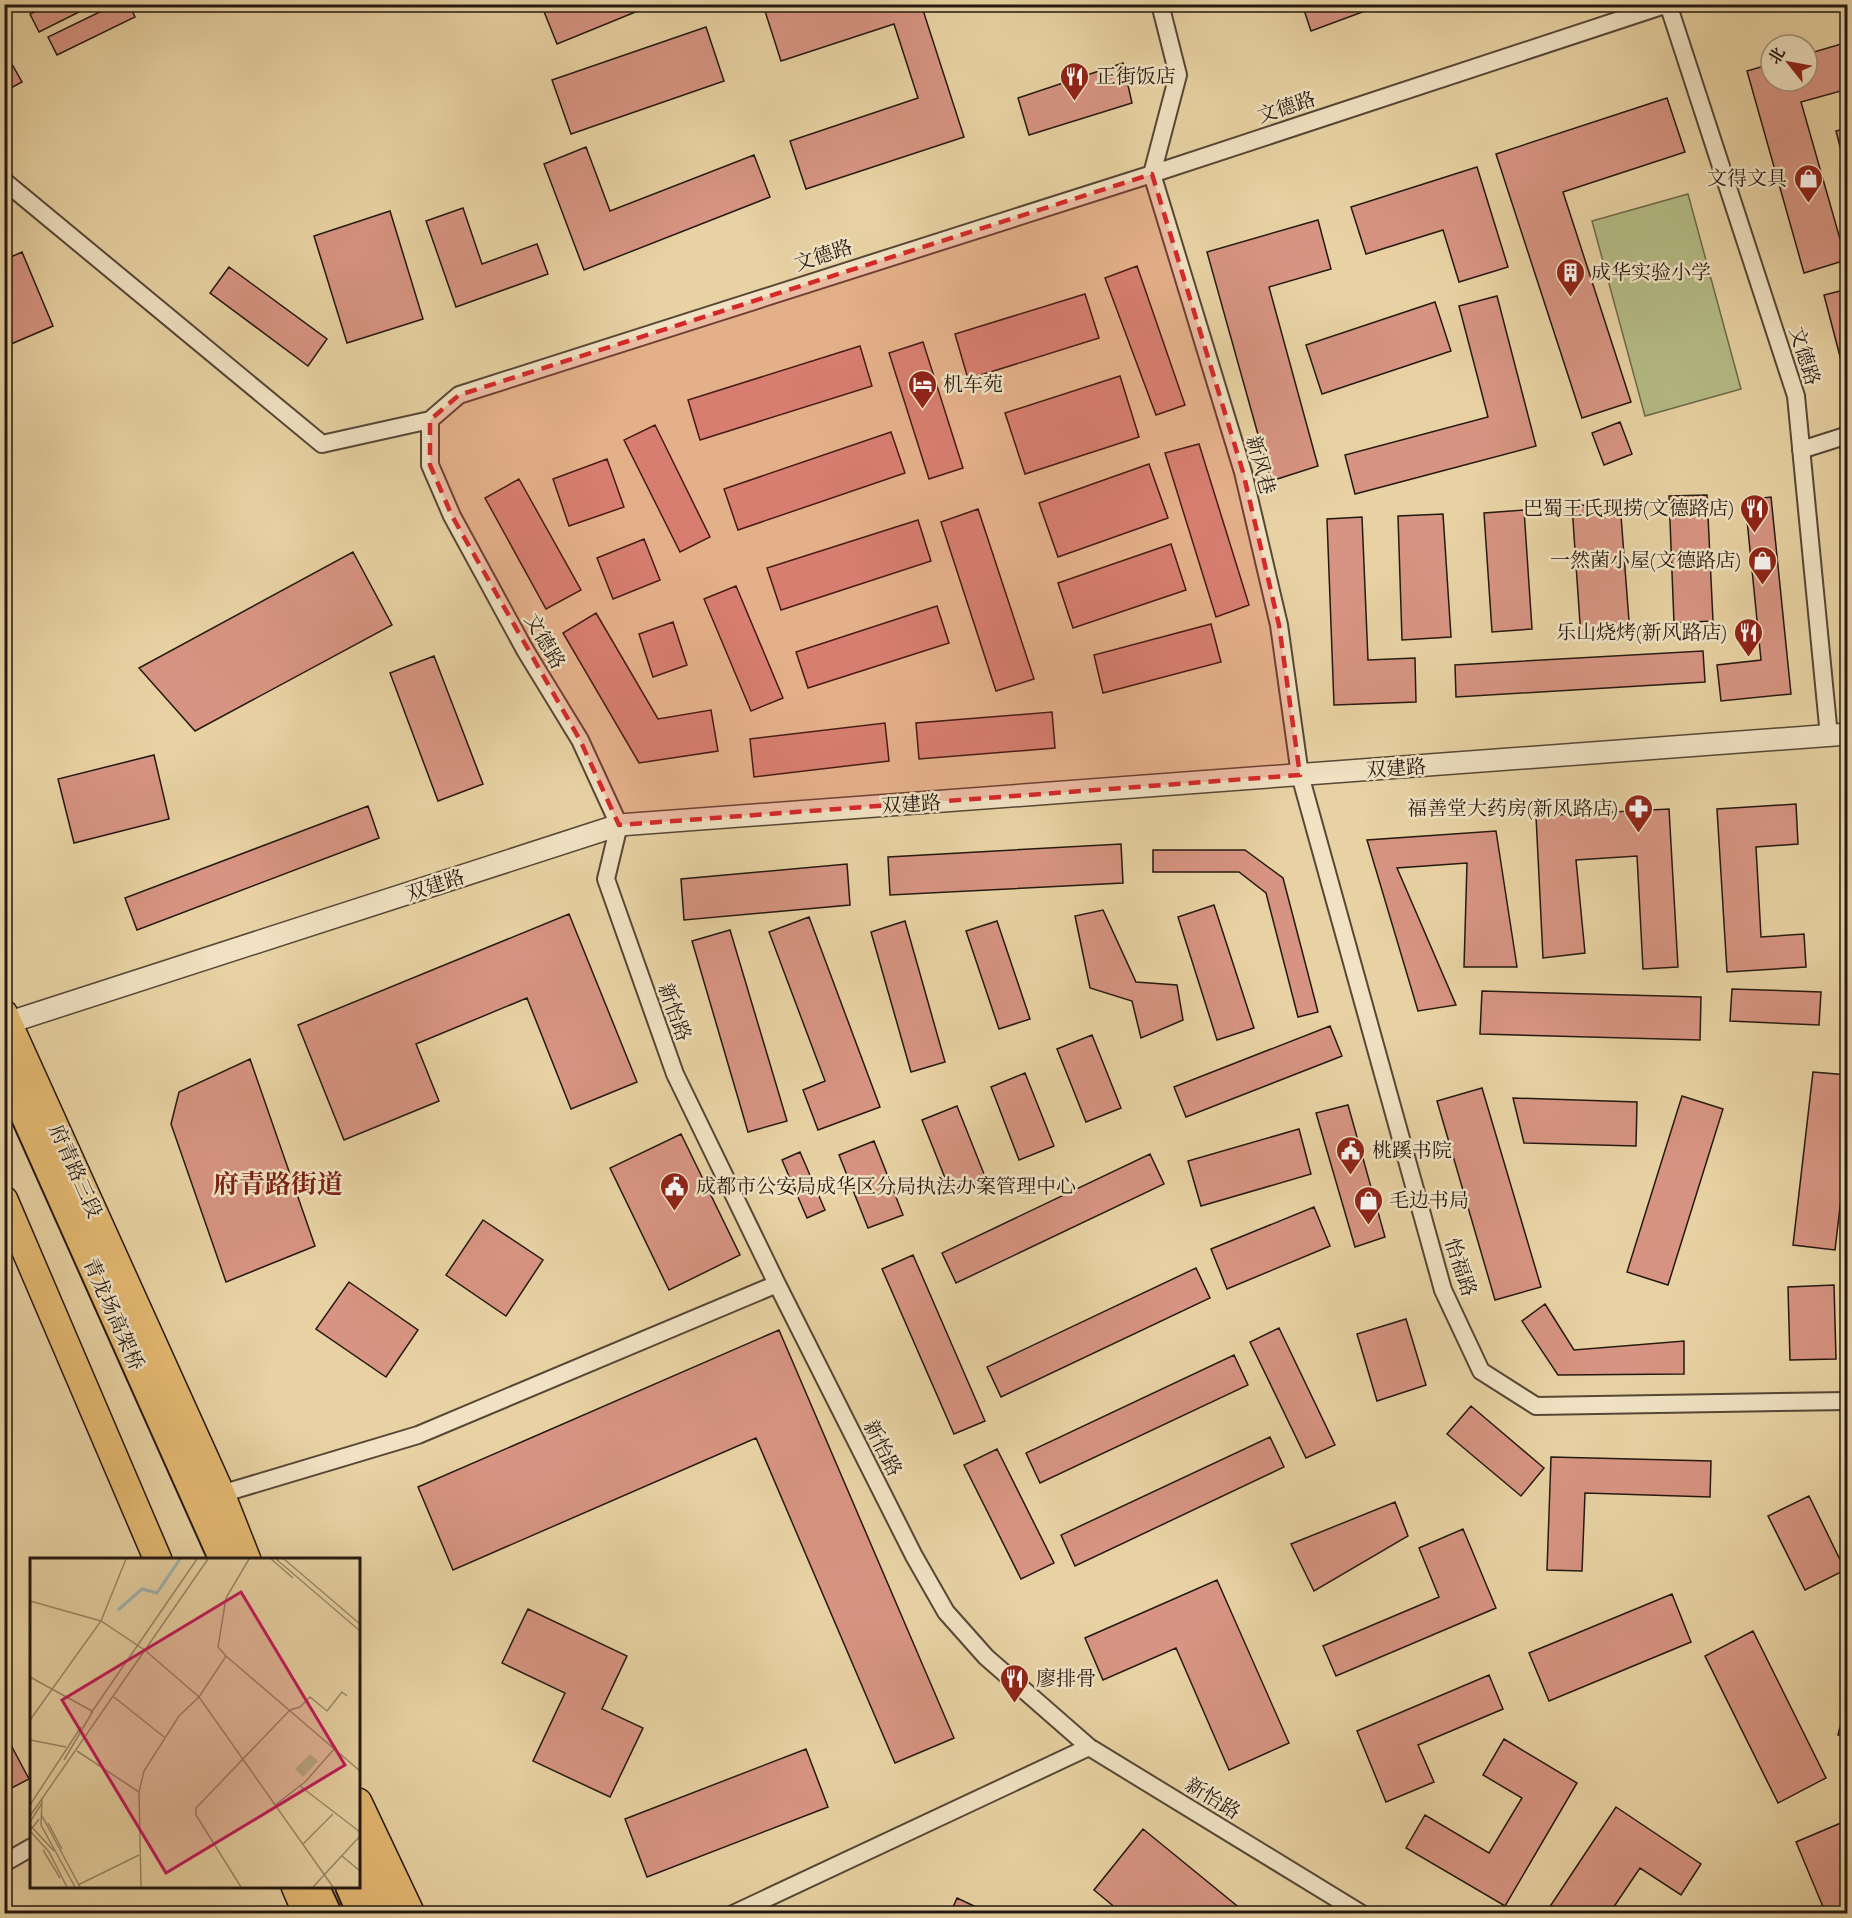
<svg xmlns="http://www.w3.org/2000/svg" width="1852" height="1918" font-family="'IM FELL Double Pica','Noto Serif SC',serif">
<rect width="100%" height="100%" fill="#e8d2a3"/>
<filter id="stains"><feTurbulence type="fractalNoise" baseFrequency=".00333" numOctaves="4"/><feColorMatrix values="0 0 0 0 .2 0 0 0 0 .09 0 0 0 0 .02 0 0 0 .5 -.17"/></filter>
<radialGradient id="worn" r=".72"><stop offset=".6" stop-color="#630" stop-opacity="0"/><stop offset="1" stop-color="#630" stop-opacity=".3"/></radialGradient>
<path fill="#b5bc86" stroke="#6d6a4c" stroke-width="1.5" d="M1688 194 1741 389 1645 416 1592 221Z"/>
<path fill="#d79482" stroke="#251911" stroke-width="1.5" d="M50 4H95L39 32 30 14Z
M116 4H129L135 17 57 55 48 37Z
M541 4H655L557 44Z
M921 4 964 137 806 189 790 141 918 98 894 24 781 61 763 5Z
M1302 4H1384L1311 31Z
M706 27 724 81 571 134 552 80Z
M1848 42V89L1801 102 1846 260 1804 273 1747 71 1771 64V81H1807V54Z
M4 50 22 82 7 90 4 85Z
M1123 63 1132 103 1029 135 1018 98Z
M1667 98 1685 152 1563 192 1631 402 1582 418 1496 154Z
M1848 128V178L1836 131Z
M586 147 610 211 754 155 770 197 584 270 544 164Z
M1477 167 1508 267 1459 282 1443 230 1366 254 1351 207Z
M463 208 482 264 537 244 548 274 456 307 426 221Z
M390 211 423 319 347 343 314 236Z
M1318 220 1331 269 1269 287 1318 466 1271 481 1207 252Z
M22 252 53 326 4 347V260Z
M1137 266 1185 405 1156 415 1105 278Z
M229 267 327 339 308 366 210 293Z
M1848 289V387L1824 295Z
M1085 294 1099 338 968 379 955 334Z
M1497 296 1536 446 1355 494 1345 455 1488 417 1459 306Z
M1435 302 1451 351 1322 394 1306 345Z
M923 342 963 468 929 479 889 353Z
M860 346 872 386 700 440 688 400Z
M1120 376 1139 437 1025 474 1005 413Z
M1620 422 1632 454 1604 465 1592 433Z
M655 425 710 537 680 552 624 440Z
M891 432 905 473 738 530 724 489Z
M1199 444 1249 605 1216 617 1165 453Z
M607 459 624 507 569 526 553 479Z
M1149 464 1168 518 1058 557 1039 503Z
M519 479 581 590 546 609 485 498Z
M1707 495 1713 621 1674 623 1669 496Z
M1771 497 1791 694 1721 701 1717 665 1761 660 1745 500Z
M1620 503 1630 634 1581 638 1572 506Z
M978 509 1034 679 996 691 941 522Z
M1524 510 1532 629 1492 632 1484 513Z
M1443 514 1451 637 1402 640 1398 516Z
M1362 517 1368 660 1415 658 1416 702 1334 705 1327 519Z
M918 520 931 561 781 610 767 568Z
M644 539 660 580 613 599 597 558Z
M1171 544 1186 590 1073 628 1058 583Z
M353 552 392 625 195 731 139 668Z
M736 586 783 698 751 711 704 599Z
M937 606 949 643 808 688 796 652Z
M596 613 658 719 711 710 718 751 639 763 563 633Z
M673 622 687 665 653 677 639 634Z
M1211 624 1221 662 1103 693 1094 655Z
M1703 651 1705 682 1456 697 1455 665Z
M434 656 483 784 438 801 390 673Z
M1052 712 1055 748 919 759 916 723Z
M885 723 889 761 754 777 750 739Z
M154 755 169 819 74 843 58 779Z
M1796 804 1798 844 1756 847 1761 937 1804 934 1806 967 1727 972 1717 809Z
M368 806 379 838 137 930 125 898Z
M1669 809 1678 967 1643 969 1637 856 1576 860 1585 953 1543 958 1536 816Z
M1496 831 1517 967H1464L1467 863 1397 868 1456 1005 1418 1011 1367 840Z
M1121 844 1123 883 890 895 888 857Z
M1153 850H1245L1283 878 1318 1012 1298 1017 1266 893 1239 872H1153Z
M847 864 850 905 684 920 681 879Z
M1214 905 1254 1028 1217 1040 1178 917Z
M1103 910 1136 982 1177 985 1183 1020 1141 1038 1132 1001 1090 988 1075 916Z
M569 914 637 1082 571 1109 527 998 416 1044 439 1101 344 1140 298 1025Z
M809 917 880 1107 818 1130 803 1090 825 1081 769 932Z
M905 921 945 1062 911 1072 871 932Z
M997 921 1030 1019 999 1029 966 931Z
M730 930 787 1121 748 1132 692 941Z
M1732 989 1821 992 1819 1025 1730 1021Z
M1482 991 1701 997 1700 1040 1480 1034Z
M1330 1026 1342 1056 1186 1117 1174 1087Z
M1092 1035 1121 1108 1086 1122 1057 1049Z
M250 1059 315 1246 226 1282 171 1124 179 1092Z
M1813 1072 1848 1075V1139L1835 1250 1793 1245Z
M1025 1073 1054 1146 1019 1160 991 1087Z
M1482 1088 1541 1287 1495 1300 1437 1101Z
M1682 1096 1723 1109 1668 1285 1627 1272Z
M1513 1098 1637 1102 1636 1146 1524 1143Z
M1348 1105 1385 1237 1355 1247 1316 1113Z
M957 1106 986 1179 951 1193 922 1120Z
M1299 1129 1311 1174 1201 1206 1188 1161Z
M681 1134 740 1255 669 1290 610 1168Z
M874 1141 903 1215 868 1228 839 1155Z
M800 1152 825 1210 807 1218 782 1160Z
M1150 1154 1164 1184 956 1283 942 1253Z
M1314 1207 1330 1246 1227 1289 1211 1249Z
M483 1220 543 1260 506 1316 446 1275Z
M913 1255 985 1421 954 1434 882 1269Z
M1196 1268 1210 1298 1001 1397 987 1367Z
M349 1282 418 1330 386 1377 316 1329Z
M1834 1285 1836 1359 1790 1360 1788 1287Z
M1545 1304 1574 1350 1684 1341V1374L1558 1375 1522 1321Z
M1406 1319 1426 1385 1377 1401 1357 1334Z
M1279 1328 1335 1445 1306 1458 1250 1342Z
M779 1330 954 1738 895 1763 756 1438 453 1570 418 1487Z
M1234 1355 1248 1385 1040 1483 1026 1453Z
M1471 1406 1544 1468 1521 1496 1447 1434Z
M1270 1437 1284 1467 1075 1566 1061 1535Z
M997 1449 1054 1563 1021 1579 964 1465Z
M1551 1457 1711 1461 1710 1497 1585 1493 1582 1571 1547 1570Z
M1809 1496 1845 1570 1805 1590 1768 1516Z
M1395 1502 1408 1536 1314 1591 1291 1544Z
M1463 1529 1496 1608 1336 1676 1323 1646 1439 1597 1419 1548Z
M1217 1580 1289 1743 1229 1770 1176 1648 1103 1680 1085 1638Z
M1672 1594 1691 1642 1549 1701 1529 1653Z
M528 1609 627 1656 602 1709 643 1728 610 1797 533 1761 565 1693 502 1663Z
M1753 1631 1826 1778 1778 1803 1705 1656Z
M1489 1675 1503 1709 1418 1745 1434 1782 1386 1802 1357 1731Z
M1848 1695V1737L1838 1735Z
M4 1732 29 1779 4 1792Z
M1504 1739 1577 1783 1505 1906 1406 1848 1425 1815 1489 1853 1522 1798 1483 1775Z
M806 1749 828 1807 647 1877 625 1819Z
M1616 1807 1701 1864 1681 1895 1640 1868 1609 1914H1545Z
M1848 1820V1913L1826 1914 1796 1842Z
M1143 1829 1247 1914H1123L1094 1890Z
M957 1898 991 1914H950Z"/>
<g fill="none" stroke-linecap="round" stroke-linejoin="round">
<defs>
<path id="minor" d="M1160 4 1178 75 1152 174 1243 472 1279 625 1300 775 1443 1290 1481 1371 1536 1406 1848 1401
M1668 4 1796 396 1829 736
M4 181 322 444 430 420
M1801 450 1848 435
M221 1494 418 1435 777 1284
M4 1863 32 1847
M733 1914 1089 1747
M1362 1914 1089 1747 986 1657 946 1612 914 1556 777 1284 675 1074 606 879 619 825 580 740 525 650 452 516 430 465V420L459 395 1152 174 1668 4"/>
<path id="tertiary" d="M4 1024 619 825 1848 734"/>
<path id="primary" d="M4 1014 221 1494 247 1560
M4 1200 158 1560
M358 1802 411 1914
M295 1886 307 1914"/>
<path id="trunk" d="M4 1068 224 1560
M358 1840 392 1914
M314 1886 327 1914
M350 1886 362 1914"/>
</defs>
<use href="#minor" stroke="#564736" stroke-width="20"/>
<use href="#tertiary" stroke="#564736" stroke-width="24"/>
<use href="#primary" stroke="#251911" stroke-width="30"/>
<use href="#trunk" stroke="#251911" stroke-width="32"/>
<use href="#minor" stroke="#f0e2c3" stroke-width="16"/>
<use href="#tertiary" stroke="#f0e2c3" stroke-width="21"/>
<use href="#primary" stroke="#e4b972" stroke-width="27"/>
<use href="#trunk" stroke="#e4b972" stroke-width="28"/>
</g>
<path fill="#d62828" fill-opacity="0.2" stroke="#d62828" stroke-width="4.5" stroke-dasharray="12 8" stroke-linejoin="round" d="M1152 174 1243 472 1279 625 1300 775 619 825 580 740 452 516 430 465V420L459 395Z"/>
<defs>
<symbol id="restaurant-pin" viewBox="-11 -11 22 30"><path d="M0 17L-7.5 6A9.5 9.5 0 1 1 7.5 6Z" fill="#8f2418" stroke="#f0e2c3"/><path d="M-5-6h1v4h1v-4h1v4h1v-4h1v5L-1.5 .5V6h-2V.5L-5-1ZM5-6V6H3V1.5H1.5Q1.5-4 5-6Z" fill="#fff"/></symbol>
<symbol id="shop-pin" viewBox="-11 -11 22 30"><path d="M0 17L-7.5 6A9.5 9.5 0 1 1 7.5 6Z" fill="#8f2418" stroke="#f0e2c3"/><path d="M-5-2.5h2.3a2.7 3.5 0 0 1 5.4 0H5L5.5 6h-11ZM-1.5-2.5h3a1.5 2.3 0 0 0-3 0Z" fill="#fff"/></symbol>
<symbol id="building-pin" viewBox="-11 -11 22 30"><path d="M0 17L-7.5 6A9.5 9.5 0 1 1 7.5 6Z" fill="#8f2418" stroke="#f0e2c3"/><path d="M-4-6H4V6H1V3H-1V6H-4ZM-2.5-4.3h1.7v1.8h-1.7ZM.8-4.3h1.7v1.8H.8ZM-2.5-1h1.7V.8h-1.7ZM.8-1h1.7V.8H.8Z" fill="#fff"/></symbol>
<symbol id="hotel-pin" viewBox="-11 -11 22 30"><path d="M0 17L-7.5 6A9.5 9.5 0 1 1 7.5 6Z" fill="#8f2418" stroke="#f0e2c3"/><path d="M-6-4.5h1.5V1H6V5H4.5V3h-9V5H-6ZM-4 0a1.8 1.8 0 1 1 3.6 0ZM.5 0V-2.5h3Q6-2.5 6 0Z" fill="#fff"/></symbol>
<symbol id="pharmacy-pin" viewBox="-11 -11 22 30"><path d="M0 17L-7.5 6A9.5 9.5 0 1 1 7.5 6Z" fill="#8f2418" stroke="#f0e2c3"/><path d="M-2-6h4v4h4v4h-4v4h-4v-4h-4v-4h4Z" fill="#fff"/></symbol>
<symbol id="civic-pin" viewBox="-11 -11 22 30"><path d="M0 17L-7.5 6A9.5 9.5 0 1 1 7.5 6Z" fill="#8f2418" stroke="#f0e2c3"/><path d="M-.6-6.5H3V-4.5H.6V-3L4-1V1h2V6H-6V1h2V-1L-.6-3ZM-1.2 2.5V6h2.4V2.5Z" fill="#fff"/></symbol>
</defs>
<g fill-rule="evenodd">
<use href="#restaurant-pin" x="1058" y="60" width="33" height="45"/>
<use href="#shop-pin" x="1792" y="162" width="33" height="45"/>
<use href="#building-pin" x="1554" y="256" width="33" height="45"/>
<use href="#hotel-pin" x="906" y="368" width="33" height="45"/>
<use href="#restaurant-pin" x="1738" y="492" width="33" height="45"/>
<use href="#shop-pin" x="1746" y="544" width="33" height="45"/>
<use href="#restaurant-pin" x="1732" y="616" width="33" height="45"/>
<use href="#pharmacy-pin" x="1622" y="792" width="33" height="45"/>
<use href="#civic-pin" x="1334" y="1134" width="33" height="45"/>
<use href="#civic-pin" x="658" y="1170" width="33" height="45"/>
<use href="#shop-pin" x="1352" y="1184" width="33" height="45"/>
<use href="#restaurant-pin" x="998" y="1662" width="33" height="45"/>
</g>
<g text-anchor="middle" stroke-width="5" stroke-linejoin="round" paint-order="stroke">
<g font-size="20" fill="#251911" stroke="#f0e2c3" text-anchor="start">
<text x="1096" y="83">正街饭店</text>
<text x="1787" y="185" text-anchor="end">文得文具</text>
<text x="1591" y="279">成华实验小学</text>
<text x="943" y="391">机车苑</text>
<text x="1734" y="515" text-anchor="end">巴蜀王氏现捞(文德路店)</text>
<text x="1741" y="567" text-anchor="end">一然菌小屋(文德路店)</text>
<text x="1727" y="639" text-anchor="end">乐山烧烤(新风路店)</text>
<text x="1618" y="815" text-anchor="end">福善堂大药房(新风路店)</text>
<text x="1372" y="1157">桃蹊书院</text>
<text x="696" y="1193">成都市公安局成华区分局执法办案管理中心</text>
<text x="1389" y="1207">毛边书局</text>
<text x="1036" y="1685">廖排骨</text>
</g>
<g font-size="20" fill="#251911" stroke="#f0e2c3">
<text transform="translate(1286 107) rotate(-18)" y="7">文德路</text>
<text transform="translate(823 255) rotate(-18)" y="7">文德路</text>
<text transform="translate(1805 356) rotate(73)" y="7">文德路</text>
<text transform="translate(1261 465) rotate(75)" y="7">新风巷</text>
<text transform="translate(545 641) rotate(60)" y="7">文德路</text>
<text transform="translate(1396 768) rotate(-4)" y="7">双建路</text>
<text transform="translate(911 804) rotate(-4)" y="7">双建路</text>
<text transform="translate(435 885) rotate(-18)" y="7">双建路</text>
<text transform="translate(675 1012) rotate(70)" y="7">新怡路</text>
<text transform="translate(76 1171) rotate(66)" y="7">府青路三段</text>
<text transform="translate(1461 1267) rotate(72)" y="7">怡福路</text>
<text transform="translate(114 1314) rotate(66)" y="7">青龙场高架桥</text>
<text transform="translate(883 1448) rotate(63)" y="7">新怡路</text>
<text transform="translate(1213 1798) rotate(31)" y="7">新怡路</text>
</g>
<g font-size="26" font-weight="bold" fill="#7a1f14" stroke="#f0e2c3">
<text x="278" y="1193">府青路街道</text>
</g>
</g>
<g transform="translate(30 1558)">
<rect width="330" height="330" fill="#e8d2a3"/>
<path d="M280 196 288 203 273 219 265 211Z" fill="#b5bc86"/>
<path fill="none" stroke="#9db4b2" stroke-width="3" d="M88 52 112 31 127 35 150 1"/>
<path fill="none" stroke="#9a8869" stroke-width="1.5" d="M241 1 263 20M246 1 330 73M254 1 330 66M0 43 71 63 116 93 169 139 303 329M196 98 188 89 196 40 219 1M0 119 62 153M84 139 134 179M61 155 167 1M0 162 71 63 96 1M0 182 36 189M47 193 109 234M34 202 63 153M270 228 330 274M12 241 11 267 45 329M0 247 51 169M245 247 275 224 305 190M11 256 50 329M0 258 178 1M9 261 0 273 19 294 37 329M0 264 12 245M18 265 32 291M0 267 24 293M273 286 303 256M13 292 30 320M312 298 330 313M48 327 109 297M111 329 109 234 114 213 149 158 169 139 196 98 330 213M211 329 166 257V250L260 152 270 149 280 139 297 153 312 134 317 138M283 329 330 278"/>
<path fill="#c2185b" fill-opacity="0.15" stroke="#c2185b" stroke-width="3" d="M211 34 315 207 136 315 32 142Z"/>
<rect width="330" height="330" fill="none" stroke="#251911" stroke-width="3"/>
</g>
<rect width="1852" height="1918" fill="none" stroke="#e8d2a3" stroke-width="24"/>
<rect x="6" y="6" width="1840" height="1906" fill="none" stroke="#251911" stroke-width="3"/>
<rect x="12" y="12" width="1828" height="1894" fill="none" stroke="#251911" stroke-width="1.5"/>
<g transform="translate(1789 63) rotate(301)"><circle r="28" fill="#f0e2c3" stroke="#9f927c" stroke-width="1.5"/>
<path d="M0-4.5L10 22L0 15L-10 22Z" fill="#8f2418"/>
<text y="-9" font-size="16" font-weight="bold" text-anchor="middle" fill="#251911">北</text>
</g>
<rect width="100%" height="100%" filter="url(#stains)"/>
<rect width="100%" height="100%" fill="url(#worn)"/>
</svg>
